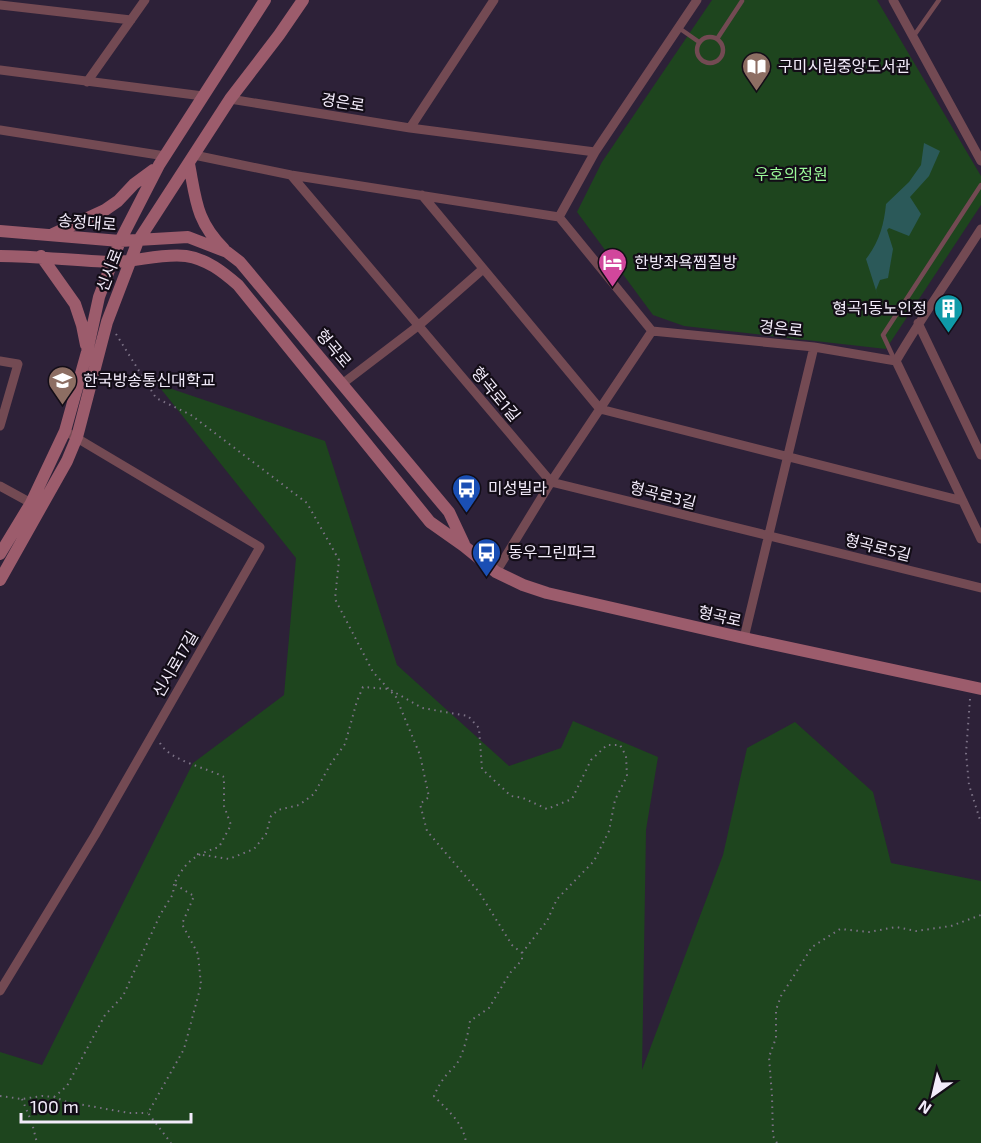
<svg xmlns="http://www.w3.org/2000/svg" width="981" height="1143" font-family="'Exo 2','Noto Sans KR',sans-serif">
<rect width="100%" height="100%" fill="#2d2138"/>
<path fill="#1e451e" d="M712 0H877L981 176V205L886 349 684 326 653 315 577 212 602 162Z
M157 384 325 441 397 665 509 766 561 748 573 721 658 757 646 830 642 1070 723 855 747 748 795 722 873 792 891 863 981 881V1143H0V1052L42 1065 193 763 284 695 296 558Z"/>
<path fill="#2b5959" d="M924 143 940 151 929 176 910 197 921 214 909 236 889 228 887 230 893 249 888 278 880 280 876 290 880 303 866 259C879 242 884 225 886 204L909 182 921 165Z"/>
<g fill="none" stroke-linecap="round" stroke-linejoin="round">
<path stroke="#7c7286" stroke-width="2" stroke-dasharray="1.5 4.5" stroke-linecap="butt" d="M116 334 156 398 191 415 307 503 339 560 335 599 373 672 396 697 420 755 429 797 420 804 427 831 479 892 512 945 522 953V960L510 973 489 1008 470 1021C468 1034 463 1059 453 1068 444 1077 439 1084 434 1096 447 1110 464 1123 466 1143
M970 699 966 753 969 785 981 823
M160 743C170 761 205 767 224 777V806L231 825 219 847C194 855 186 861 174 884L194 896 182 924 198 954 201 985 184 1049 148 1113 171 1143
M197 854 229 859 254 849 266 834 271 816 278 810 299 805 314 794 330 765 345 744 357 701 363 687 389 689 422 708 468 716 479 728 482 769 511 796 523 798 547 809 572 799 591 760 607 745H620L626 756 627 776 615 800 609 831 594 861 557 899 547 921 522 953
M0 1096 22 1099 42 1096 54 1097 67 1102 129 1113H148
M54 1097 67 1086 105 1015 123 996 160 915 173 894 174 884
M22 1099 32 1123 37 1143
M777 1143 773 1136 772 1096 769 1057 776 1038V1010L781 996 812 947 840 929 869 932 896 927 916 931 951 926 981 915"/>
<path stroke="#734a53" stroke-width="4.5" d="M679 28 699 42
M697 50a13 13 0 1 1 26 0a13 13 0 1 1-26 0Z
M913 37 939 0
M717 39 742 1
M895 361 883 335 981 185"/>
<path stroke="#734a53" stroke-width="9" d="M697 0 595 152 559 217 652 331 814 347 896 361
M893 0 981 161
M0 5 131 20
M0 70 203 96
M87 82 145 0
M230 99 410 128 595 152
M410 128 494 0
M0 130 165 156
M194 155 291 175 559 217
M291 175 551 482 981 588
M422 195 600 409 963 501
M918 323 981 455
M0 361 18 364 0 426
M896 361 981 539
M896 361C922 316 953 273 981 229
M342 384 418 326 483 269
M0 486 31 503
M496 572 551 482 652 331
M744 638 814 347
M0 991 95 835 260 547 65 431"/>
<path stroke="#9c5c6c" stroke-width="12" d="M189 164C196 200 196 221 224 249
M0 231 120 241 188 237 227 252 240 262 449 512 464 544
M53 234 105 210 118 201 134 184 153 170
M0 256C37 256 75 261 112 262 137 262 161 253 186 256 207 259 223 272 238 285L430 522 464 546 496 572 523 585 547 593 744 638 981 689
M41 256 75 304 82 325 86 345
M0 554 31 503 65 431 87 352 99 297 120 241 159 165 265 0
M0 580 67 461 77 437 107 322 138 241 230 99 279 35 303 0"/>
</g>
<defs>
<symbol id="library-pin" viewBox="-11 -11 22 30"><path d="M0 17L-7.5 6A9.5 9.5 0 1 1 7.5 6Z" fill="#8d6e63" stroke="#130d17"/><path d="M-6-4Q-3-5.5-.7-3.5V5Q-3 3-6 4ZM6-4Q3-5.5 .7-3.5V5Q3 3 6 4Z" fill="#fff"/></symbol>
<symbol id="hotel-pin" viewBox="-11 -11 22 30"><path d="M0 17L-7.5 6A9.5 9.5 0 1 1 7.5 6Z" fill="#d1479c" stroke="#130d17"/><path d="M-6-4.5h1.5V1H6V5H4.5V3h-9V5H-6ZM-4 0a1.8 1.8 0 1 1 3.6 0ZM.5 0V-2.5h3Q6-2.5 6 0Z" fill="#fff"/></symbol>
<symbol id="building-pin" viewBox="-11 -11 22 30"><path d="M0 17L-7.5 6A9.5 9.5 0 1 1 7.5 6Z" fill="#0f9aa8" stroke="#130d17"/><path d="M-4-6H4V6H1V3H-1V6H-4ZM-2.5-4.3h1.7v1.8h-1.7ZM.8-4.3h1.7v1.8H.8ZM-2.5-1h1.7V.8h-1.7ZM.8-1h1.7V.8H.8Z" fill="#fff"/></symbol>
<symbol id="university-pin" viewBox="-11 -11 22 30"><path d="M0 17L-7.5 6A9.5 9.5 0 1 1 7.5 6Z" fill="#8d6e63" stroke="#130d17"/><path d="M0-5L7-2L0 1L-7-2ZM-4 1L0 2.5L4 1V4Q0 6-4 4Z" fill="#fff"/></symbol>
<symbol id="bus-pin" viewBox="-11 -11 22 30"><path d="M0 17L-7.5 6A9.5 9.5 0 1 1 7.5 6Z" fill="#1a4fb4" stroke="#130d17"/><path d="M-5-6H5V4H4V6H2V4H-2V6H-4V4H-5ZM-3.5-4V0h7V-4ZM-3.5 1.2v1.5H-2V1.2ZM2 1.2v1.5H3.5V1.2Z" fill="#fff"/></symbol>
</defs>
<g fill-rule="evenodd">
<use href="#library-pin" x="740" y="50" width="33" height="45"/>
<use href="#hotel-pin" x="596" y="246" width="33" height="45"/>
<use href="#building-pin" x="932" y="292" width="33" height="45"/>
<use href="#university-pin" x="46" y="364" width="33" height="45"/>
<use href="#bus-pin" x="450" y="472" width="33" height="45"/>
<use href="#bus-pin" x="470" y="536" width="33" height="45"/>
</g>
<g text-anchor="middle" stroke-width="4.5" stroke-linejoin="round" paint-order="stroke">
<g font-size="16" fill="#f2ebfa" stroke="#130d17" text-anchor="start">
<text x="778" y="72">구미시립중앙도서관</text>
<text x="634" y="268">한방좌욕찜질방</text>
<text x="927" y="314" text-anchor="end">형곡1동노인정</text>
<text x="83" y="386">한국방송통신대학교</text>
<text x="488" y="494">미성빌라</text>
<text x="508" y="558">동우그린파크</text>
</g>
<g font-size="16" fill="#f2ebfa" stroke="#130d17">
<text transform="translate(343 102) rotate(9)" y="6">경은로</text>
<text transform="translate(87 222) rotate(5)" y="6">송정대로</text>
<text transform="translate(109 270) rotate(-69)" y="6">신시로</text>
<text transform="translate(781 328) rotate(6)" y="6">경은로</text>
<text transform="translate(334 348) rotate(50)" y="6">형곡로</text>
<text transform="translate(496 394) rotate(50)" y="6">형곡로1길</text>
<text transform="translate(663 495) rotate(14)" y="6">형곡로3길</text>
<text transform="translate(878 547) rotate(14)" y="6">형곡로5길</text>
<text transform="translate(720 616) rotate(13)" y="6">형곡로</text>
<text transform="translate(175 664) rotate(-60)" y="6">신시로17길</text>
</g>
<g font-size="16" fill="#9bf999" stroke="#130d17">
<text x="791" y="180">우호의정원</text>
</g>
</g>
<g transform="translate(933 1095) rotate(214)" stroke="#130d17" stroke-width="4.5" paint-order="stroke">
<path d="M0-4.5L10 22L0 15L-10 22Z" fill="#f2ebfa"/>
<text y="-9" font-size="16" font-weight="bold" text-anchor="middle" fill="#f2ebfa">N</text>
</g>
<path d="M21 1113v9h170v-9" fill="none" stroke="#f2ebfa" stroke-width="3"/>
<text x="30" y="1113" font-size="18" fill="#f2ebfa" stroke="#130d17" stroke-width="4.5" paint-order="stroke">100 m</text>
</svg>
